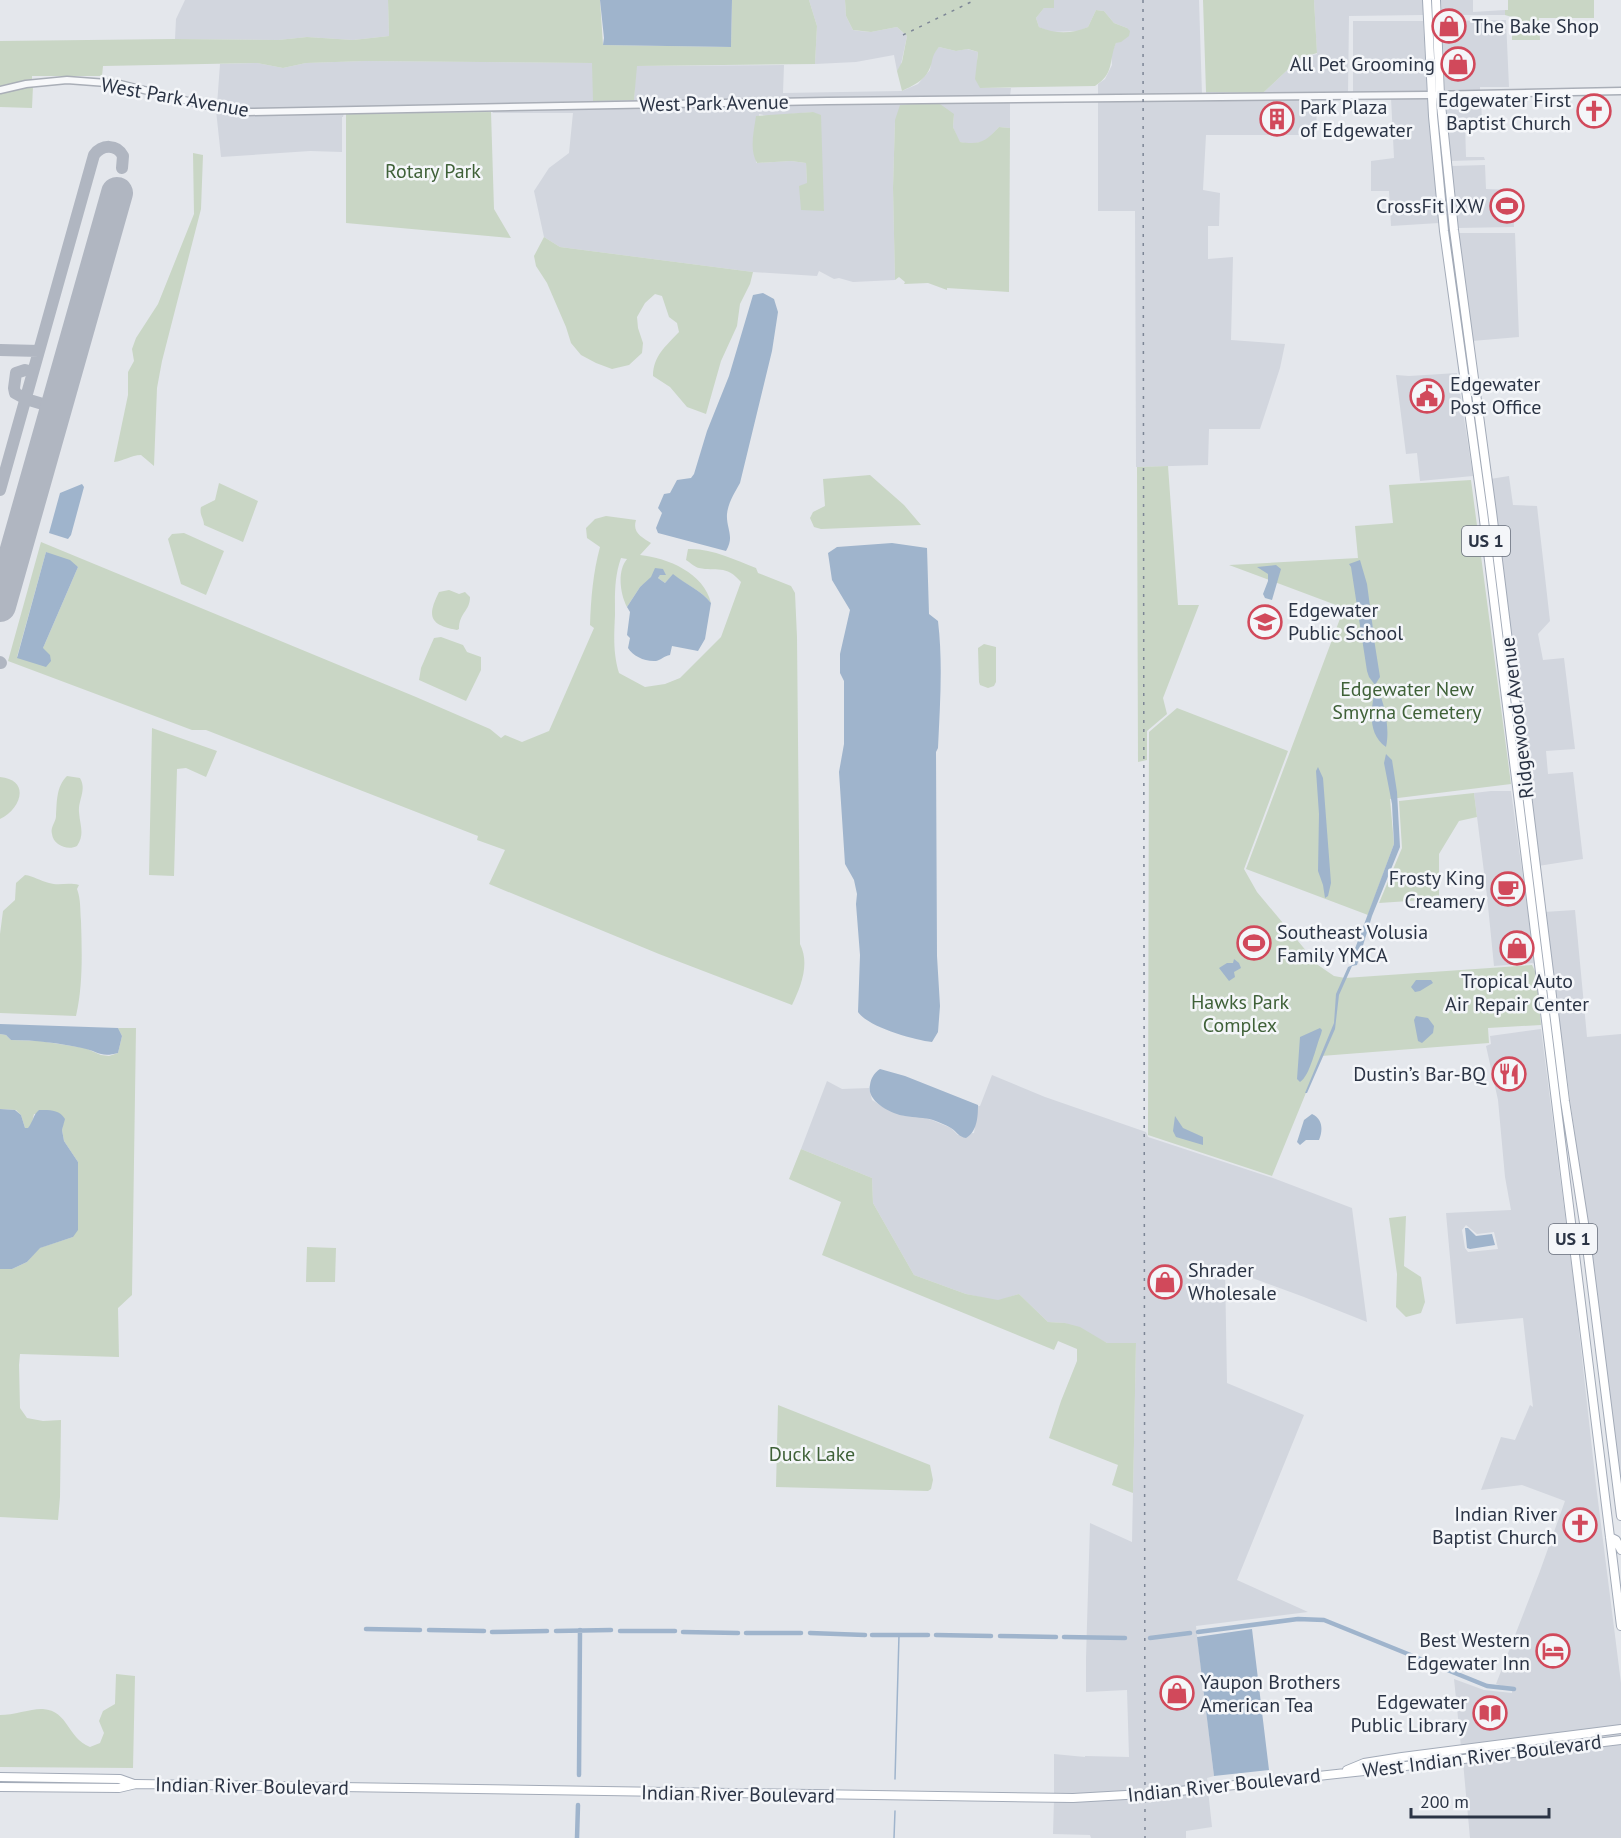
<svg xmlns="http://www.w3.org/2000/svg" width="1621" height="1838" font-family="'PT Sans',sans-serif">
<rect width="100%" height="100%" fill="#e4e7ec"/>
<path fill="#d2d6de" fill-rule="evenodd" d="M185 0H388L389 36 353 40 307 37 278 40 175 39 176 19Z
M809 0H845L846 16 853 30 859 31 871 32 897 27 907 36 900 69 897 71 894 55 856 62 815 64 817 26Z
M1054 0H1199L1202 95 1098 96V84L1105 79 1112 65 1111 54 1116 43 1127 28 1114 23 1104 11 1096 10 1088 27 1079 31 1050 32 1039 27 1036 18 1044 8H1054Z
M1314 0H1423V15L1349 16 1348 94 1206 95V92L1263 93 1300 58 1317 54Z
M1441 0H1473V12L1505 10V15H1442Z
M1506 20 1509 87H1480V92L1445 93 1442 21Z
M1353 21H1423L1427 93 1353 94Z
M939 47 956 51 967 49 978 52 977 60 980 88H1011L1010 96 248 109 217 105 220 64 257 63 283 68 306 63 365 61 592 63 634 100 636 66 784 65 783 93 902 91 918 84 930 70 932 55Z
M1481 97 1482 122H1465L1466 157H1484L1485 160 1450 161 1446 98Z
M1391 98H1427L1439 223 1391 226 1389 191H1371V161L1394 158Z
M1316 99 1317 135H1206L1203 190 1220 193 1219 226H1208V259L1233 257 1231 340 1285 344 1280 368 1260 429H1209L1208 465 1136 467 1135 211H1098V101Z
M1010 101V128L999 127 986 141 971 144 959 142 953 127 954 114 895 120 893 188 895 280 853 282 839 278 834 279 819 271 817 276 753 272 560 247 544 237 534 191 549 168 569 153 573 113H493L491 110ZM813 112 824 211 807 183 806 163 791 161 756 163 759 114 768 116Z
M216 110 344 113 343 117H342V152L310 151 221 157Z
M1485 165 1486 189 1512 190 1514 227 1457 228 1451 166Z
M1458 233H1515L1519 337 1472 341Z
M1457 373 1473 476 1420 481 1417 453 1406 454 1396 375 1409 376Z
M1509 476 1513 505 1537 506 1550 621 1538 634 1543 660 1564 658 1575 749 1546 751 1548 774 1573 772 1583 859 1538 866 1490 479Z
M1491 791H1511L1535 964 1532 963 1494 966 1487 896 1474 793Z
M1575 910 1587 1037 1621 1034V1490L1598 1301 1544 912Z
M1541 1029 1574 1285 1596 1485 1621 1683V1727L1461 1747 1454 1679 1484 1690 1512 1693V1689L1496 1684 1540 1571 1565 1501 1522 1485 1481 1490 1501 1437 1515 1440 1530 1405 1533 1407 1523 1318 1456 1324 1446 1213 1511 1210 1505 1177 1498 1100 1486 1046 1491 1044 1490 1036ZM1466 1225 1477 1234 1494 1232 1498 1249 1468 1252 1465 1248 1462 1230Z
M992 1075 1045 1097 1146 1132 1148 1137 1273 1178 1352 1208 1367 1322 1304 1297 1225 1268 1227 1383 1304 1415 1237 1580 1308 1612 1196 1626 1214 1776 1207 1778 1208 1785 1161 1791 1054 1795V1754L1085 1757V1756L1129 1757 1127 1690 1086 1692V1658L1090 1523 1132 1542 1136 1343H1107L1065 1323 1048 1322 1019 1294 998 1301 966 1294 914 1275 873 1203 872 1178 801 1149 827 1081 842 1089 869 1088 872 1100 890 1111 905 1116H918L932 1120 951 1128 958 1135 974 1133 978 1106H980Z
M1621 1732V1737L1462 1757V1752Z
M1621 1742V1838H1470L1463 1762Z
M1208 1790 1212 1827 1186 1831V1838H1091L1090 1835 1053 1834 1054 1800Z"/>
<path fill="#c9d6c5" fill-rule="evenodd" d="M388 0H600L603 45 731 47 732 0H809L817 26 815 64 637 66 634 100 593 101 592 63 365 61 306 63 283 68 257 63 103 66 102 76H32V81L0 87V41L175 39 278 40 307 37 353 40 389 36Z
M845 0H1054V8H1044L1036 18 1039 27C1055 34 1072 34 1088 27L1096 10 1104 11 1114 23 1127 28 1130 31 1129 36 1121 42 1116 43C1108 62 1115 73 1095 86L980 88 975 79 978 52 968 49 956 51 939 47C930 58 934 60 929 70 924 81 912 86 902 91L897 71 902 62 907 36 897 27 871 32 853 30 846 16Z
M1203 0H1314L1317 53 1300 58 1263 93 1206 92Z
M1508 0H1594V18H1539L1540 40H1512V17L1505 15V10H1508Z
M33 86 32 108 0 107V93Z
M919 103 940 104 954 114 953 127 960 142C980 145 985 142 999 127L1010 128 1009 292 947 288V290L928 283 904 284 905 282 899 277 895 280 893 188 895 120 900 105Z
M491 112 494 209 511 238 346 223V114Z
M813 112 821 115 824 211 801 210 799 186 807 183 806 163 791 161 757 163C749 149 754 131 756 116Z
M193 153 203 155 201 209 162 361 157 388 154 466 141 455C131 455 124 461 114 462L128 395V372L134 361 132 349 136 338 158 304 194 214Z
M544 237 560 247 753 272 750 284 740 304 737 326 721 361 706 414 687 407 670 387 653 376C653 356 666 346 679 332L677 323 669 317 662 296 655 294 645 303 637 317 638 328 643 343 642 353 629 365 612 369 596 363 581 355 571 343 566 327 547 283 536 266 534 256Z
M1168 466 1178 605H1199L1163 698 1167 714 1147 731V760L1138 762 1137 467Z
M870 475 904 505 921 525 821 529 814 527 810 518 813 512 825 506 823 479Z
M1471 480 1511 784 1390 799 1394 844 1368 915 1246 869 1344 608 1229 565 1358 558 1355 526 1393 523 1389 485Z
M219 483 258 501 243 542 204 525C204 518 199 515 201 507L215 500Z
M606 516 636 520C632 533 642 537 651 543L640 555C668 558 704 573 711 603 701 590 686 585 673 575L665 583 658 578 663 569 640 587 627 607C620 594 617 571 627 559L621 558C614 578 615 595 615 615 614 636 613 653 619 673L645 687 665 684 680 678 721 637 741 582C726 564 716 572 699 568 694 567 690 562 686 560L688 549C712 548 735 560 756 568L758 573 791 586 795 593 797 637 800 944C810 964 801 986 792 1005L659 954 489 884 505 850 477 840 478 836 206 730H192L8 661 41 542 416 697 490 729 501 738 505 735 522 742 549 731 594 628 590 625C591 598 593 573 600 547L587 538 586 528 595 519ZM46 552 78 567 43 648 17 657Z
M184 533 224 551 206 595 181 584 168 539 172 534Z
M449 590 459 594 465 592 470 597C470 611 459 613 459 629L457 630C429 625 427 616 439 592Z
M441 637 463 645 467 652 481 657V670L466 701 419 680 421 668 434 638Z
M984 644 996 647V682L994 686 988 688 980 685 979 682 978 648Z
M1177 708 1288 751 1244 869 1257 892 1318 965 1334 976 1345 978 1532 965 1536 973 1541 1025 1488 1028 1489 1043 1321 1056 1272 1176 1148 1135 1149 732Z
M152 728 217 751 206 777 186 768 177 769 174 876 149 875Z
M67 776 80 778C87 790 78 800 79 812 80 826 85 834 77 846 68 851 53 845 52 834 50 827 56 822 56 816 57 802 56 787 67 776Z
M0 777C31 780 21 809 0 819Z
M1474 793 1477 817 1459 821 1439 854V899L1379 903 1402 848 1399 801Z
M25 875C34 876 40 881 49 883 59 886 68 882 79 885L77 889C81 900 80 910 81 921 82 953 83 985 76 1016L0 1013V934L3 911 15 900 16 883Z
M118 1028H136L132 1295 118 1308 119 1357 20 1354 19 1365 20 1408 27 1418 43 1421 61 1420 60 1497 58 1520 0 1517V1269H12L27 1262 39 1248 73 1237 78 1162 64 1141 62 1130 64 1119 34 1114 32 1123 28 1129 25 1128 21 1115 16 1110 0 1109V1034L6 1035 11 1040 40 1041 85 1048 101 1055 109 1056 118 1053 122 1036Z
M801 1149 872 1178 873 1203 914 1275 966 1294 998 1300 1019 1294 1048 1322 1065 1323 1080 1327 1107 1343H1136L1133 1493 1112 1485 1118 1465 1049 1438 1061 1401 1077 1361V1349L1058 1341 1054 1350 822 1255 841 1202 789 1179Z
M1406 1216 1404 1266 1421 1277 1425 1302 1421 1313 1406 1317 1396 1307 1397 1274 1389 1218Z
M307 1247 336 1248 335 1282H306Z
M778 1405 930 1465 933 1480 931 1489 928 1491 776 1487Z
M116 1674 135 1676 133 1768 0 1767V1715C14 1715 33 1708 43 1709 69 1711 67 1738 90 1747L100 1743 104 1733 99 1721 103 1711 115 1704Z"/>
<path fill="#9fb4cc" d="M600 0H732L731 47 603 45 604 38Z
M763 293 774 299 778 312 772 351 740 483C735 492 728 503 727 514 726 529 735 536 726 551L658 533 656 528 662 513 658 508 664 494 670 493 677 480 691 478 694 474 707 431 729 376 753 295Z
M82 484 84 487 71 535 68 539 49 533 60 493Z
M892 543 927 548 929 614 938 621C943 663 940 705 938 748L936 752 937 956 940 1006 938 1032 932 1042C914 1040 868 1027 858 1012L860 955 856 904 857 894 854 880 845 864 839 772 844 744V681L840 673V654L850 610 832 580 828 553 837 547Z
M46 552 70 560 78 567 43 648 50 655 51 661 46 667 17 658Z
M1360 560 1367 584 1373 629 1369 633 1374 639 1380 677 1375 685 1369 677 1367 671 1351 567 1349 564Z
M1276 565 1281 569 1272 600 1265 598 1263 594 1268 581V574L1257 567Z
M655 568 663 569 666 575H660L658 578 665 583 673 574C686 585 701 590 711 603L705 639 698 651 672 646 670 655C664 656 661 660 656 661 645 662 633 656 628 648L630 638 627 635 630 612 627 607 640 587 651 577Z
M1378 689C1385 706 1390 729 1386 747 1367 734 1371 709 1375 690Z
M1386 754 1392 760 1397 792 1400 847 1372 916 1357 965 1352 966 1339 995 1335 1029 1307 1093H1305L1334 1023 1336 994 1348 967 1355 964 1353 954 1394 844 1392 804 1384 763Z
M1318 767 1323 778 1331 883 1328 896 1325 898 1323 885 1318 871 1319 814 1316 771Z
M1234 959 1239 963 1241 968 1234 972 1235 977 1229 981 1219 968 1227 963H1233Z
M1416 980H1431L1433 983 1420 991 1415 992 1411 987Z
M1416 1016 1428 1018 1434 1026 1433 1033 1422 1043 1418 1041 1414 1020Z
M0 1024 118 1028 122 1036 118 1053C100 1058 98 1051 82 1048 59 1043 35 1040 11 1040L6 1035 0 1034Z
M1320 1028 1322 1030 1321 1034C1316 1046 1310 1076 1300 1082L1297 1079 1300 1037Z
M880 1069 905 1076 978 1105C978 1117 977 1132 966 1138 959 1137 957 1132 951 1128 946 1125 939 1122 933 1120 924 1117 915 1118 905 1116 891 1114 866 1101 870 1085 871 1078 874 1073 880 1069Z
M0 1109 15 1110 21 1115 25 1128H28C33 1122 33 1115 39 1110 49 1110 59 1109 65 1119L62 1130 64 1141 78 1162V1230L73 1237 40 1248 27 1262 12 1269H0Z
M1312 1114C1323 1119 1323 1130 1319 1140H1306L1300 1145 1297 1142 1304 1120Z
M1175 1116 1183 1128 1203 1137V1145L1176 1137 1173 1131Z
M1465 1228H1468L1476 1236 1492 1234 1495 1245 1470 1249 1467 1248Z
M1252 1629 1269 1770 1214 1776 1197 1637Z"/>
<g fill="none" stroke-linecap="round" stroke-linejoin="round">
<path stroke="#9fb4cc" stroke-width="1.5" d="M895 1779 899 1635
M894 1838 895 1811"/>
<path stroke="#9fb4cc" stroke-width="4.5" d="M366 1629 420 1630
M429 1630 484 1631
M556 1631 611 1630
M620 1631H675
M492 1632 547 1631
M683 1632 738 1633
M1198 1632 1298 1619 1324 1620 1487 1686 1514 1689
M746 1633H801
M810 1633 865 1635
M872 1635H928
M936 1635 991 1636
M1000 1636 1056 1637
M1064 1637 1125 1638
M1150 1638 1190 1633
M579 1775 580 1630
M577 1838 578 1805"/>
<path stroke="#b0b6c1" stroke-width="12" d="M0 350 39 351
M33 372 25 370 16 373 14 388 15 393 26 399 56 408
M0 490 94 155C102 144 117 144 123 156L122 168
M0 662 1 663"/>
<path stroke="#b0b6c1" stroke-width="32" d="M0 606 117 193"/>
<defs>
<path id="minor" d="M0 90 26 84 67 80 120 84 212 107 248 112 827 101 1426 95 1621 91"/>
<path id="major" d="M1427 0 1433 116 1444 231 1483 512 1621 1626
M1436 0 1440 95 1454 230 1492 512 1565 1101 1584 1223 1621 1516
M1610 1537 1616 1540 1621 1550
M1347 1770 1364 1763 1402 1757 1621 1729
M0 1777 120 1779 134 1784
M0 1787 119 1788 136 1784 1073 1798 1161 1793 1364 1771 1621 1740"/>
</defs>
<use href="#minor" stroke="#a9aeb7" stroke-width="9"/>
<use href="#major" stroke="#a3abb8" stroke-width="10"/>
<use href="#minor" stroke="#f7f8fa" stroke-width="6"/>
<use href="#major" stroke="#fff" stroke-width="8"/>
<path stroke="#7d8696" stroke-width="1.5" stroke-dasharray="3 6" stroke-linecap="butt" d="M1143 0 1145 1838
M903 35 975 0"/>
</g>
<defs>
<symbol id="shop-ring" viewBox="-11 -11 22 22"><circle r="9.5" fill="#f4f6f9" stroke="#d1495b" stroke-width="1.5"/><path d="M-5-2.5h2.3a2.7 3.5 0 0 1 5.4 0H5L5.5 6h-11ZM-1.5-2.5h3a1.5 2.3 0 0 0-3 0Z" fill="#d1495b"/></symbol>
<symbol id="church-ring" viewBox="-11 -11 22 22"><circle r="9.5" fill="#f4f6f9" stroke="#d1495b" stroke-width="1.5"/><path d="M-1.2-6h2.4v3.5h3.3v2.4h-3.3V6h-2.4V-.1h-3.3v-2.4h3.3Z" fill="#d1495b"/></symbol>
<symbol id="building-ring" viewBox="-11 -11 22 22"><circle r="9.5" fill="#f4f6f9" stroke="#d1495b" stroke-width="1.5"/><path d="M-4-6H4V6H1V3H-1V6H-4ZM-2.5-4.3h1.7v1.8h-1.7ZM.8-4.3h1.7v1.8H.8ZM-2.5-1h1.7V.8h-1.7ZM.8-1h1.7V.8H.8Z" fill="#d1495b"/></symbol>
<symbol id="stadium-ring" viewBox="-11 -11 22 22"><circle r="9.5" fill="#f4f6f9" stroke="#d1495b" stroke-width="1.5"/><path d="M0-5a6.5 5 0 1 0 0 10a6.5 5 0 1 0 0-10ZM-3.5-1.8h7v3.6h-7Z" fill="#d1495b"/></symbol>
<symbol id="civic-ring" viewBox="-11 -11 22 22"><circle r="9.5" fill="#f4f6f9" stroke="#d1495b" stroke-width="1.5"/><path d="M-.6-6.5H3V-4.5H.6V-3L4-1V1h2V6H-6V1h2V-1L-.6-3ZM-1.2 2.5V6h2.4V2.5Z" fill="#d1495b"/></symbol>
<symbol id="school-ring" viewBox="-11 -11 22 22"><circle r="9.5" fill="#f4f6f9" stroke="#d1495b" stroke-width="1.5"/><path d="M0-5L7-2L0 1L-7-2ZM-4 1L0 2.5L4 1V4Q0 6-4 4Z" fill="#d1495b"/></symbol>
<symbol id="cafe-ring" viewBox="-11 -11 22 22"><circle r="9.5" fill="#f4f6f9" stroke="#d1495b" stroke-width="1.5"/><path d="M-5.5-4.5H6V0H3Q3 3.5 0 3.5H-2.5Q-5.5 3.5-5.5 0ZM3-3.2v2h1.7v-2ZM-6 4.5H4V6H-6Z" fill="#d1495b"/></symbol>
<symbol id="restaurant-ring" viewBox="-11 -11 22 22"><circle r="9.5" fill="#f4f6f9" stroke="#d1495b" stroke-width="1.5"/><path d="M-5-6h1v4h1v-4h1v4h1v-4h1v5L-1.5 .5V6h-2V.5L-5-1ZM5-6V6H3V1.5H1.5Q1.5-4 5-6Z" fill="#d1495b"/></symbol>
<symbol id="hotel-ring" viewBox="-11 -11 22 22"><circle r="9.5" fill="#f4f6f9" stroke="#d1495b" stroke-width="1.5"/><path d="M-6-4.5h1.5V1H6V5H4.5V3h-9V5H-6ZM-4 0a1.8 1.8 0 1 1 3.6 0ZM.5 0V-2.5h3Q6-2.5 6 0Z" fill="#d1495b"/></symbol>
<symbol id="library-ring" viewBox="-11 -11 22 22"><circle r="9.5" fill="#f4f6f9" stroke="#d1495b" stroke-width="1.5"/><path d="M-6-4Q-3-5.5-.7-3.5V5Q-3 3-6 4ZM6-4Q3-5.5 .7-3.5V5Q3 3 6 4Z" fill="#d1495b"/></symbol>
</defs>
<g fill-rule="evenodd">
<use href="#shop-ring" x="1430" y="7" width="38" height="38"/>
<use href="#shop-ring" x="1439" y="45" width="38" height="38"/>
<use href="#church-ring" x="1575" y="92" width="38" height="38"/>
<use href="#building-ring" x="1258" y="100" width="38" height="38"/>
<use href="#stadium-ring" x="1488" y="187" width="38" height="38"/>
<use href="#civic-ring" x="1408" y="377" width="38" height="38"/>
<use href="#school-ring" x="1246" y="603" width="38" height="38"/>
<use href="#cafe-ring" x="1489" y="870" width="38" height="38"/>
<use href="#stadium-ring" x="1235" y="924" width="38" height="38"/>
<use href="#shop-ring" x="1498" y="929" width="38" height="38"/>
<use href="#restaurant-ring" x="1490" y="1055" width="38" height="38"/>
<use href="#shop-ring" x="1146" y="1263" width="38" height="38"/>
<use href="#church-ring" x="1561" y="1506" width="38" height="38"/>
<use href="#hotel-ring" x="1534" y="1632" width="38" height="38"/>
<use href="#shop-ring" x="1158" y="1674" width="38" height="38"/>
<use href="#library-ring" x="1471" y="1694" width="38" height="38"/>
</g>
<g text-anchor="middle" stroke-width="5" stroke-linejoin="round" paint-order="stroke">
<g fill="#f4f6f9" stroke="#676e7b" stroke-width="1.5">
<rect x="1462" y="526" width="48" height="30" rx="4.5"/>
<rect x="1549" y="1224" width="48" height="30" rx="4.5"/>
</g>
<g font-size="18" font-weight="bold" fill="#2b3445">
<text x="1486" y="547">US 1</text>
<text x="1573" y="1245">US 1</text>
</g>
<g font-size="20" fill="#2b3445" stroke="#f4f6f9" text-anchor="end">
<text x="1472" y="33" text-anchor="start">The Bake Shop</text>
<text x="1435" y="71">All Pet Grooming</text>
<text x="1571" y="107">Edgewater First<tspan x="1571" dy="23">Baptist Church</tspan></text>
<text x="1300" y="114" text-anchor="start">Park Plaza<tspan x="1300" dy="23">of Edgewater</tspan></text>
<text x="1484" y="213">CrossFit IXW</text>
<text x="1450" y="391" text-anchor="start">Edgewater<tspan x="1450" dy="23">Post Office</tspan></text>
<text x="1288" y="617" text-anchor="start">Edgewater<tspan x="1288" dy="23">Public School</tspan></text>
<text x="1485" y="885">Frosty King<tspan x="1485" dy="23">Creamery</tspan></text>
<text x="1277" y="939" text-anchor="start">Southeast Volusia<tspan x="1277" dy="23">Family YMCA</tspan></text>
<text x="1517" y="988" text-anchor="middle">Tropical Auto<tspan x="1517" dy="23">Air Repair Center</tspan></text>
<text x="1486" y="1081">Dustin’s Bar-BQ</text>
<text x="1188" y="1277" text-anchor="start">Shrader<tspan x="1188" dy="23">Wholesale</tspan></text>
<text x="1557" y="1521">Indian River<tspan x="1557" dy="23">Baptist Church</tspan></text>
<text x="1530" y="1647">Best Western<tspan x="1530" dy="23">Edgewater Inn</tspan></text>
<text x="1200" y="1689" text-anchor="start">Yaupon Brothers<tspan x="1200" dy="23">American Tea</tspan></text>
<text x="1467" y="1709">Edgewater<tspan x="1467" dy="23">Public Library</tspan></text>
</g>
<g font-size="20" fill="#2b3445" stroke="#f4f6f9">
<text transform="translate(175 97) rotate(10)" y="7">West Park Avenue</text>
<text transform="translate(714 103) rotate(-1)" y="7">West Park Avenue</text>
<text transform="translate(1517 718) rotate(-97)" y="7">Ridgewood Avenue</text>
<text transform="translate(1482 1756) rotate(-7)" y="7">West Indian River Boulevard</text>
<text transform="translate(1224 1785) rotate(-6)" y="7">Indian River Boulevard</text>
<text transform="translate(252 1786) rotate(1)" y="7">Indian River Boulevard</text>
<text transform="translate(738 1794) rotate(1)" y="7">Indian River Boulevard</text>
</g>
<g font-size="20" fill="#3f6138" stroke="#f4f6f9">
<text x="433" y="178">Rotary Park</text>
<text x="1407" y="696">Edgewater New<tspan x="1407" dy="23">Smyrna Cemetery</tspan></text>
<text x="1240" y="1009">Hawks Park<tspan x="1240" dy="23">Complex</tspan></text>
<text x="812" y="1461">Duck Lake</text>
</g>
</g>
<path d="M1411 1808v9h138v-9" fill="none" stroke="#2b3445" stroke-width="3"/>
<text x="1420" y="1808" font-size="18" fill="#2b3445" stroke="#f4f6f9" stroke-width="4.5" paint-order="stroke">200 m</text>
</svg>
